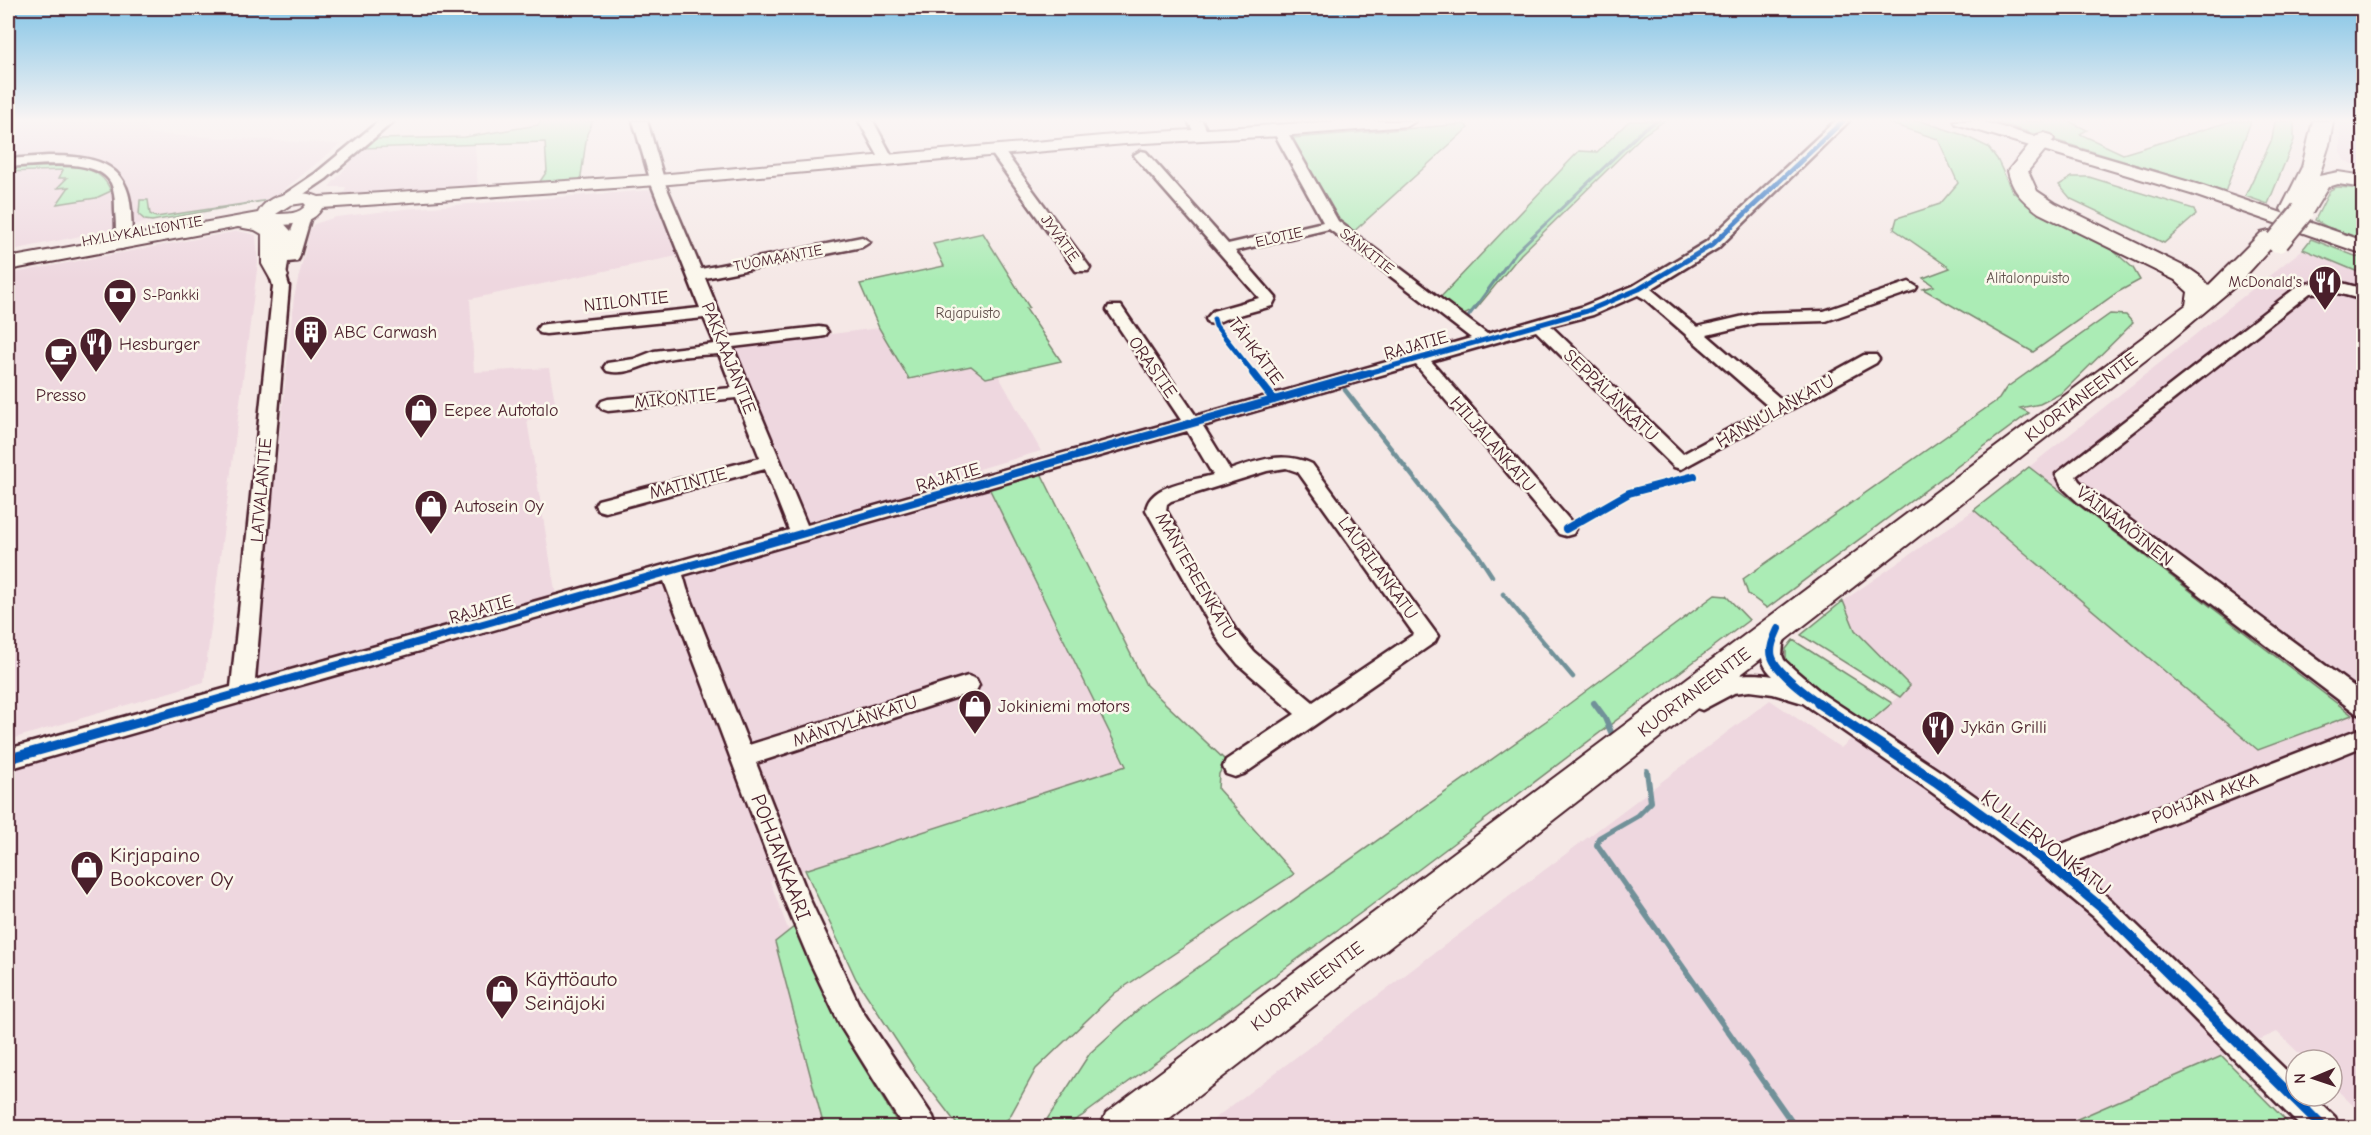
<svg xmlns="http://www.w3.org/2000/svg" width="2371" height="1135" font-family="'Comic Neue',sans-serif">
<rect width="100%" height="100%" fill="#f5e8e6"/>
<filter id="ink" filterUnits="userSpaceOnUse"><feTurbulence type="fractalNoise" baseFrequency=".0167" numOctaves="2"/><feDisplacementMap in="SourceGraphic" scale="12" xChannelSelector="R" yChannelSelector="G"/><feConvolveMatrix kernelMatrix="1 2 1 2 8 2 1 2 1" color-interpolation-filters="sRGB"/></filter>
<g filter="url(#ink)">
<path fill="#eed7df" d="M8 121H140L150 134 340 144 279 194 264 201 206 210 8 251Z
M2340 121H2363V170L2344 160 2340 151Z
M475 144 478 189 343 196 346 187H329L363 148Z
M652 190 677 256 470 299 474 372 549 368 557 413 527 420 558 608 793 545 714 349 879 328 909 379 971 366 986 377 998 375 1041 451 979 469 1127 766 770 881 862 1127 8 1128V770L252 699 294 297 310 230 314 224 336 217 404 209Z
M238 231 256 235 258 262 204 682 8 740V274Z
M2303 249 2363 274V1115L2332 1085V1060H2306L2277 1032 2059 1127 1202 1128 1770 700 1841 748 1910 686 1855 630 1843 601 1974 510 2258 750 2351 715 2029 467Z"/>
<path fill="#abecb5" stroke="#7a8670" stroke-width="1.5" d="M540 121H593L587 134 580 183 537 186 547 171 545 142 363 148 375 139 465 137 538 125Z
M1629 121H1664L1643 135 1521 254 1476 309 1462 316 1438 300 1579 151 1597 152Z
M1882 121H1921L1963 135 1988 147 1997 159 2012 191 2042 215 2109 247 2133 268 2140 280 2118 292 2033 352 1923 289 1934 286 1923 278 1950 268 1894 229 1897 218 1940 204 1958 183 1938 139Z
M1992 121H2069L2087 130 2080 134 2123 154 2232 121H2251L2225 192Z
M2275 121H2294V140L2268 204 2245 196 2272 139Z
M1465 124 1468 128 1351 234C1322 211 1309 171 1293 138Z
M48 162C72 165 101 165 111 191L96 198 57 204 69 187 57 188 67 178H59L63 170 8 172V166L11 165Z
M2072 177H2089L2194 209 2196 215 2164 243 2071 199 2059 185Z
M2337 187 2363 189V240L2327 227 2315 220 2330 190Z
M140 200H148L150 214 156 217 269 200 152 221 145 220 139 215Z
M983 233 1029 307 1026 309 1061 361 986 378 971 366 909 379 879 328 860 284 944 266 933 244Z
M2311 239 2363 259V274L2303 249Z
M2110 314 2126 315 2133 323 2062 393 2040 404 2020 408 2029 413 1767 608 1748 594 1743 579 1999 399 2006 388Z
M2029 467 2352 715 2258 750 1974 510Z
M1041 473 1146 685 1226 761 1219 774 1218 789 1294 874 1115 993 1036 1069 1009 1118 996 1127H959L917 1072 856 979 805 870 1126 766 989 488Z
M1715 595 1726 596 1749 620 1369 907 1082 1116 1064 1127H1042L1090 1053 1139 1009 1546 721Z
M1843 601 1855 630 1910 686 1900 697 1801 635Z
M1793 640 1892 703 1865 726 1786 662V649Z
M794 927 837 1023 900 1127H824L775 942Z
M2222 1056 2292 1127H2059Z"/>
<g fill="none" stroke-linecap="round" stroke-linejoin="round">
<path stroke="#719199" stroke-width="3" d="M1468 317 1516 252 1645 128 1658 121"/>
<path stroke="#719199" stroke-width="4.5" d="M1345 390 1447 520 1477 553 1492 576
M1503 594 1573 677"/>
<path stroke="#719199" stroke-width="6" d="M1594 703 1605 718 1611 732
M1647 771 1651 802 1637 816 1599 838 1597 845 1796 1128"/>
<defs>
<path id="minor" d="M379 121H394L326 179 289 204H279L277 201 279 198 316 173Z
M633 121H647L666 186 701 269 862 237 870 242 862 247 705 278 729 337 819 327 825 328 828 332 825 336 819 337 733 347 807 525 1181 420 1107 310 1109 306H1121L1196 416 1471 338 1329 229 1235 251 1276 298 1272 306 1225 319 1214 324 1208 323 1206 319 1213 311 1259 298 1136 158 1134 155 1141 151 1146 152 1228 244 1323 222 1273 131 1280 127 1285 128 1338 221 1487 334 1581 307 1633 286 1706 242 1835 121H1849L1718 248 1651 289 1697 327 1757 313 1824 311 1903 284 1909 282 1917 287 1915 290 1826 321 1757 323 1707 335 1782 400 1864 355H1876L1879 359 1876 363 1681 469 1674 467 1536 331 1431 361 1573 524 1576 529 1573 534 1566 536 1559 534 1416 365 1203 426 1230 470C1258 460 1283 451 1312 464L1438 636 1435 642 1244 774 1235 777 1226 774 1223 767 1226 760 1295 714 1238 664 1219 641 1146 510C1149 484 1192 481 1213 475L1187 431 683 575 687 589 749 745 968 676 976 679 979 685 976 691 756 763 810 900 861 1009 933 1117 937 1128H904L841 1027 811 964 784 900 664 581 8 769V749L231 687 273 286 270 276 276 234 265 220 268 217H278L291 231 298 213H308L311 216 299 258 297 261 288 262 286 276 289 286 255 680 789 530 765 469 605 512 598 510 595 505 598 500 760 458 736 398 608 411 602 409 599 405 602 401 608 399 732 388 719 354C700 355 680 356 662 360 643 364 629 376 607 371L604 367 607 363 634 359 654 351 715 344 704 318 546 334 540 333 537 329 540 325 546 324 700 308 652 186ZM1638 295 1645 299 1769 407 1683 454 1551 326 1593 315ZM1286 468 1298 472 1414 634 1313 702 1254 652 1235 629 1166 510 1167 504 1171 501 1267 471Z
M859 121H873L894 160 892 163H882Z
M1188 121H1202L1209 135 1207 138H1197Z
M996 146 1001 147 1088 265 1090 268 1088 271H1076L989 150Z
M48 156C90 156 128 160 131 210 131 223 134 236 127 247L121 249 113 244C117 233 116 223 115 211 115 202 115 192 111 183 96 156 33 166 8 167V159Z
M2319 281 2342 283 2364 289V300L2334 292 2310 293 2076 476 2079 481 2092 492 2364 694V716L2356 713 2078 502 2063 488 2056 474 2298 286Z
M1778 621 1786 623 1789 629 1783 644 1782 655 1784 660 1797 672 1824 695 1944 774 2049 849 2364 727V746L2069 864 2112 901 2296 1080V1096H2313L2335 1117 2339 1128H2302L2094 917 2038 870 1926 788 1803 703 1773 694 1750 691 1734 693 1702 710 1694 707 1690 701C1704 675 1747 671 1773 676 1756 660 1759 642 1770 623Z"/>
<path id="major" d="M1339 121H1416L1408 126 1280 136 1125 144 658 185 322 208C313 225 289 225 272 225L280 232 282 264 288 276 285 280H271L262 264V234L255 230 238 227 8 270V258L258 213C268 192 300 189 319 197L658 175 1125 134ZM304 203 306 205C300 214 287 214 276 214L290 205Z
M1954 121H1981L2203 186 2364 241V254L2191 194 1956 124Z"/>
<path id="highway" d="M2313 121H2333L2329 145 2319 176 2338 172 2364 176V188L2338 184 2328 187 2313 212 2292 215 2284 214 2281 209 2302 167Z
M2044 133 2051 135 2054 139 2028 171 2037 191 2055 203 2191 270 2201 277 2208 286 2261 233 2269 231 2277 233 2280 238 2239 283 2170 341 1157 1128H1100L1106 1113 2186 305 2188 292 2175 280 2039 213C2023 201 2012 191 2008 171L2037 135Z"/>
</defs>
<use href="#minor" stroke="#4a1f2b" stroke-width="5"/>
<use href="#major" stroke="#4a1f2b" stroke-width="4"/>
<use href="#highway" stroke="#4a1f2b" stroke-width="4"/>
<use href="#minor" fill="#fbf7ec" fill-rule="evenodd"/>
<use href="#major" fill="#fbf7ec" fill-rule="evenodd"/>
<use href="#highway" fill="#fbf7ec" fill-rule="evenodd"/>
<defs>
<path id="highway-bridge" d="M2278 241 2302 212"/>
</defs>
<use href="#highway-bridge" stroke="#4a1f2b" stroke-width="26" stroke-linecap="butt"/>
<use href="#highway-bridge" stroke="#fbf7ec" stroke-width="22"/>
<defs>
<path id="cycleway-far2" d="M1214 319 1216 326 1254 374
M1364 374 1587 311 1639 289 1712 245 1843 121"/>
<path id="cycleway-far1" d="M1253 373 1274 400
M1566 529 1629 493 1694 476
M1778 629C1774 638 1769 648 1772 657 1776 671 1808 696 1821 704
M201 704 1369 373"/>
<path id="cycleway" d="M1818 703 1935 781 2047 862 2103 909 2324 1128
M8 759 207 703"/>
</defs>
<use href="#cycleway-far2" stroke="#fbf7ec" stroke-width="8"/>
<use href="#cycleway-far1" stroke="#fbf7ec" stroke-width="11"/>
<use href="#cycleway" stroke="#fbf7ec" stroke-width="14"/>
<use href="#cycleway-far2" stroke="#0057b8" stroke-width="5"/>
<use href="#cycleway-far1" stroke="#0057b8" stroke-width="8"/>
<use href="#cycleway" stroke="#0057b8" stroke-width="10"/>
</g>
</g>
<linearGradient id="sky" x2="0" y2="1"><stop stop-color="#83c4e6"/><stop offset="0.43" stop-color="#faf5f4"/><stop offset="1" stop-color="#faf5f4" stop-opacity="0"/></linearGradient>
<rect width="2371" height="280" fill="url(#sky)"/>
<defs>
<symbol id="restaurant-pin" viewBox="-11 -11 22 30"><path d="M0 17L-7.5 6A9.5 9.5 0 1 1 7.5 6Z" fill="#4a1f2b" stroke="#fbf7ec"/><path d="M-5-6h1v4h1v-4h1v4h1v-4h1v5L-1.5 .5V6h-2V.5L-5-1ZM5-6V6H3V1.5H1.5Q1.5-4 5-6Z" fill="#fff"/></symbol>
<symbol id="bank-pin" viewBox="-11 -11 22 30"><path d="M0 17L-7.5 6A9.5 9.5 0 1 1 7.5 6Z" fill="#4a1f2b" stroke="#fbf7ec"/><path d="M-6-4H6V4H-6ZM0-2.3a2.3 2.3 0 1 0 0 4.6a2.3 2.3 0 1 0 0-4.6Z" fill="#fff"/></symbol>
<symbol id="building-pin" viewBox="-11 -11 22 30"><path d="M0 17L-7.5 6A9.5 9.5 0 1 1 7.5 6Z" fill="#4a1f2b" stroke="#fbf7ec"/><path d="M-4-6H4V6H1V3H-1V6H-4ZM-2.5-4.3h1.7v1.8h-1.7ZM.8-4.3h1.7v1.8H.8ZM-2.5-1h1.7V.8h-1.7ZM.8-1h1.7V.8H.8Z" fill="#fff"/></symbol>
<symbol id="cafe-pin" viewBox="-11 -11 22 30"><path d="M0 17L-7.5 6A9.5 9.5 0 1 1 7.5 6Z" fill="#4a1f2b" stroke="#fbf7ec"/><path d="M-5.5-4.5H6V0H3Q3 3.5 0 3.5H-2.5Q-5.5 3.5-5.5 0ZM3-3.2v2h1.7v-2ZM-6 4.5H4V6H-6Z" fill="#fff"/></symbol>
<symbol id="shop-pin" viewBox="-11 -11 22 30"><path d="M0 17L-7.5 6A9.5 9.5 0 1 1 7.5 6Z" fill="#4a1f2b" stroke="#fbf7ec"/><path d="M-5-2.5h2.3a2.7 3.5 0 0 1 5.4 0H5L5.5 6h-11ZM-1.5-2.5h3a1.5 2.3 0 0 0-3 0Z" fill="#fff"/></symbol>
</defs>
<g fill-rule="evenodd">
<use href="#restaurant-pin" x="2306" y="263" width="38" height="52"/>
<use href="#bank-pin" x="101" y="276" width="38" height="52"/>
<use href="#building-pin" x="292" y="313" width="38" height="52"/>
<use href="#restaurant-pin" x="77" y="325" width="38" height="52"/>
<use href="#cafe-pin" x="42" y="335" width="38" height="52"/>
<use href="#shop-pin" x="402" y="391" width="38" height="52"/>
<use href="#shop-pin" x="412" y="487" width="38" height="52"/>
<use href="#shop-pin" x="956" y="687" width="38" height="52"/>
<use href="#restaurant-pin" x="1919" y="708" width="38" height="52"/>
<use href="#shop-pin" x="68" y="848" width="38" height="52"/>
<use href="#shop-pin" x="483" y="972" width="38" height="52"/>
</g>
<g text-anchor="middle" stroke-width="5" stroke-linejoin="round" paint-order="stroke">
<g font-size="15" fill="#4a1f2b" stroke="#fbf7ec">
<text transform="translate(142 231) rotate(-10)" y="5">HYLLYKALLIONTIE</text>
<text transform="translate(1279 237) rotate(-13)" y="5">ELOTIE</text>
<text transform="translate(1060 238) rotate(54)" y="5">JYVÄTIE</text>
<text transform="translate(1367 251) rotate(38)" y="5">SÄNKITIE</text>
<text transform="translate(778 258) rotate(-11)" y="5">TUOMAANTIE</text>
</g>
<g font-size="15" fill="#62524e" stroke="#fbf7ec">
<text x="2028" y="283">Alitalonpuisto</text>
<text x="968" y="318">Rajapuisto</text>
</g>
<g font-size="15" fill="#4a1f2b" stroke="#fbf7ec" text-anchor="end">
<text x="2302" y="287">McDonald's</text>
<text x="143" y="300" text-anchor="start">S-Pankki</text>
</g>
<g font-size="18" fill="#4a1f2b" stroke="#fbf7ec">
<text transform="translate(626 301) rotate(-6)" y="6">NIILONTIE</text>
<text transform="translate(1416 345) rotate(-16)" y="6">RAJATIE</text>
<text transform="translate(1256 351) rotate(53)" y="6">TÄHKÄTIE</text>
<text transform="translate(729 358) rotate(68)" y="6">PAKKAAJANTIE</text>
<text transform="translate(1153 367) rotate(55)" y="6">ORASTIE</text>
<text transform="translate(1611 395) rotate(44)" y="6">SEPPÄLÄNKATU</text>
<text transform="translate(2081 397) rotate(-37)" y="6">KUORTANEENTIE</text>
<text transform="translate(675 398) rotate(-6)" y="6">MIKONTIE</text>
<text transform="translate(1775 411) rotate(-29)" y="6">HANNULANKATU</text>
<text transform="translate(1493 444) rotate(49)" y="6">HILJALANKATU</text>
<text transform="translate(948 477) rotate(-16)" y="6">RAJATIE</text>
<text transform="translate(688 483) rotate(-15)" y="6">MATINTIE</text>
<text transform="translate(261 490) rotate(-85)" y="6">LATVALANTIE</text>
<text transform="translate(2125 526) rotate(38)" y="6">VÄINÄMÖINEN</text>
<text transform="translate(1378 568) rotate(54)" y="6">LAURILANKATU</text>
<text transform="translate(1196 576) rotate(60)" y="6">MANTEREENKATU</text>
<text transform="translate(481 609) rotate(-16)" y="6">RAJATIE</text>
<text transform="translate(1694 692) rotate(-37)" y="6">KUORTANEENTIE</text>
<text transform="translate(855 721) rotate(-18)" y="6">MÄNTYLÄNKATU</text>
<text transform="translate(2205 798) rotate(-21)" y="6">POHJAN AKKA</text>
<text transform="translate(1307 986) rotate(-37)" y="6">KUORTANEENTIE</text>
</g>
<g font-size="18" fill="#4a1f2b" stroke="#fbf7ec" text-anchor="start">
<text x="334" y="338">ABC Carwash</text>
<text x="119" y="350">Hesburger</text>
<text x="61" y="401" text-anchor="middle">Presso</text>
<text x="444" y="416">Eepee Autotalo</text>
<text x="454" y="512">Autosein Oy</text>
<text x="998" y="712">Jokiniemi motors</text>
<text x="1961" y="733">Jykän Grilli</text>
</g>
<g font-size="21" fill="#4a1f2b" stroke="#fbf7ec">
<text transform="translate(2046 843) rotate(38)" y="7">KULLERVONKATU</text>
<text transform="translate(781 857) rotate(69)" y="7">POHJANKAARI</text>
</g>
<g font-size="21" fill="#4a1f2b" stroke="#fbf7ec" text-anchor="start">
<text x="110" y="862">Kirjapaino<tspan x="110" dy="24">Bookcover Oy</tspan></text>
<text x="525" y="986">Käyttöauto<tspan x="525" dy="24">Seinäjoki</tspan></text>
</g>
</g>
<rect width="2371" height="1135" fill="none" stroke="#fbf7ec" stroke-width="30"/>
<rect x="15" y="15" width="2341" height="1105" fill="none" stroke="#4a1f2b" stroke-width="2" filter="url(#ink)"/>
<g transform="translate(2314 1078) rotate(268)"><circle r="28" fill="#fbf7ec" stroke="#b4a19f" stroke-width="1.5"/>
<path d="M0-4.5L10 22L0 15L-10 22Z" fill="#4a1f2b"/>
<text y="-9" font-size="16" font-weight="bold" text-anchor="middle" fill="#4a1f2b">N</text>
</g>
</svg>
